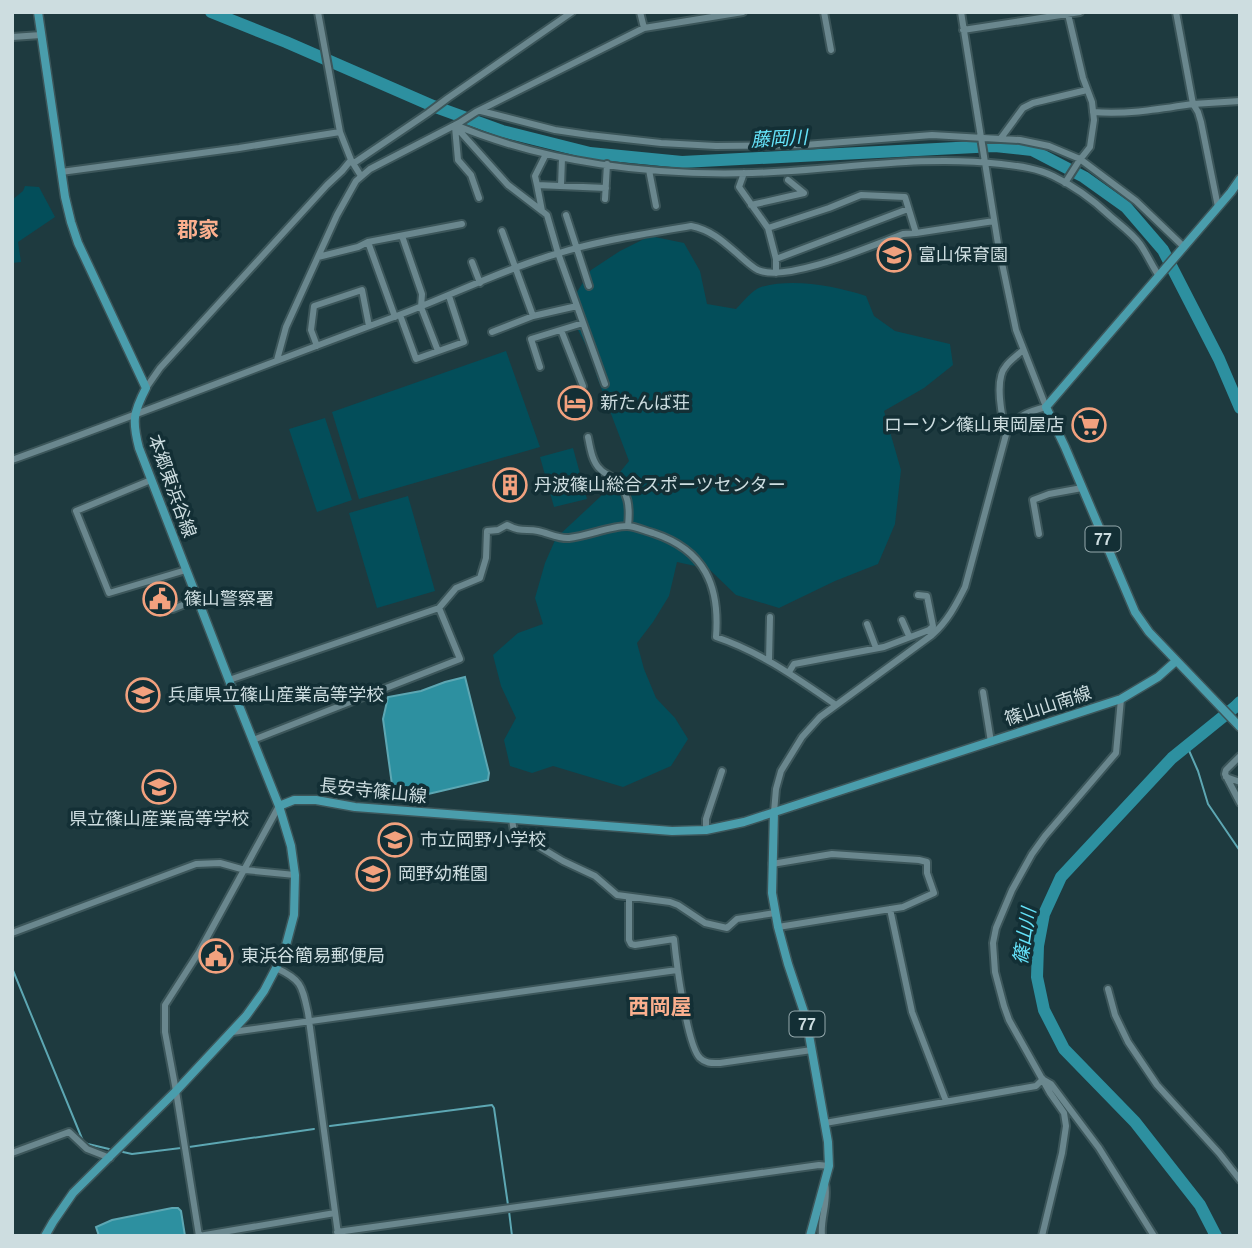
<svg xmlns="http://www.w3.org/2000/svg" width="1252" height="1248" font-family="Arial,'Noto Sans JP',sans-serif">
<rect width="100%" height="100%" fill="#1e3a3f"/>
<path fill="#034e5a" d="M25 186 39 187 55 217 18 242 21 262 12 263V200L23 191Z
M650 236 684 243 700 271 707 304 736 309C743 302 752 290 761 287 794 278 834 286 866 296L874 316 895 331 950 344 953 365 924 388 884 411 901 470 895 524 878 564 835 581 779 608 736 595 709 569 677 562 669 596 653 622 637 643 644 669 656 698 675 718 688 739 671 766 623 787 553 766 532 773 510 766 504 740 516 718 501 686 493 655 518 633 543 624 535 598 545 563 556 538 600 497 629 461 597 377 592 357 578 330 575 295 591 270 620 251Z
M506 351 540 447 359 499 332 412Z
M325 418 352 500 317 512 289 429Z
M573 448 587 499 554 507 540 457Z
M408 496 435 591 377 608 349 513Z"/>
<path fill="#2d90a0" stroke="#5da7b3" stroke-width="2" d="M465 677 489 773 488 780 424 795 393 792 383 719 388 697 421 691 445 682Z
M172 1208H178L181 1211 185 1236H99L96 1227 112 1220Z"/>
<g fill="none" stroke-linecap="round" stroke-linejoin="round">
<path stroke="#5da7b3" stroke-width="2" d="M1187 746 1198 771 1208 804 1240 851
M12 968 83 1141 88 1144 109 1149
M330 1126 492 1105 494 1108 508 1205
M189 1147 314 1129
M123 1152 132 1154 181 1148
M509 1211 512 1236"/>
<path stroke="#2d90a0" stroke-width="12" d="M211 12 286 42 433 106 502 131 590 153 682 162 995 146 1032 150 1084 177 1126 207 1163 250 1219 359 1240 408
M1216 1236 1200 1205 1135 1122 1064 1049 1044 1010 1037 977 1038 946 1044 914 1061 877 1172 758 1235 707 1240 702"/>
<defs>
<path id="minor" d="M318 12 340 132 351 160 361 176
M640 12 644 28
M824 12 831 50
M1176 12 1193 104 1240 101
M963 30 1080 12
M12 37 41 35
M481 111 555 130 589 135 661 143 716 146 805 145 932 135 1020 140 1049 146 1080 159 1136 201 1184 247
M1093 112C1126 115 1160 109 1193 104L1198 112 1201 122 1218 207
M455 125C546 163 653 176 752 173 835 171 918 154 1001 164 1018 166 1037 168 1053 176 1074 186 1092 199 1109 215 1119 224 1132 233 1140 244 1147 254 1152 266 1159 276
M455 127 458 160 471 175 479 198
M456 127 508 185 542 211
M1001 138 1023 108 1033 103 1087 90
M546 154 535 176 537 185 606 188
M354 163 428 113 448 98 572 12
M649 170 656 206
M61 172 239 148 340 132
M744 173 739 187 768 228 829 208 861 195 905 197 916 233
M1065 183 1079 161 1090 147 1094 120 1092 102 1083 78 1068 14
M537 185 542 211 547 215 558 253 605 384
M561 186 562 158
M605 199 607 164
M751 205 804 193 788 180
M566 215 589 286
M768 228 776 259V273
M502 231 533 316 577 306
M402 236 422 294 421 307 438 351
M368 242 395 317
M318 257 358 247 368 242 462 224
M776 259 908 209
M472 262 480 283
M400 315 416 359 464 342 449 296
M561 330 583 386
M492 332 533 316
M317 346 311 330 314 306 362 290 369 326
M277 360 286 327 337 215 356 181 370 169 459 123 476 112 644 28 743 12
M540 367 531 339 583 323
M146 388 160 368 327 185 342 171 351 160
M1006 433C1002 417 994 379 1006 366 1010 360 1018 355 1023 350
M588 437C590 447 592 462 600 469 603 473 610 475 614 479 629 492 630 507 628 526
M12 460C140 414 266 364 394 317 448 297 501 270 556 254 600 240 646 234 691 226 712 230 725 243 741 257 746 261 752 267 758 270 787 283 873 245 903 234L916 233 994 221
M151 480 76 511 109 593 186 570
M1039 534 1033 500 1049 494 1082 488
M918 595 927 596 933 626 929 630
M173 609 197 599
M902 620 909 636
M867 624 876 648
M769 661 770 617
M789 672 794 664 884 647 929 630 932 635
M229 680 439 608 456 588 480 578 486 558 487 531 498 530 507 525C520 532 525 529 538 531 548 533 559 539 569 538 587 536 611 526 627 526 635 526 645 531 653 533 705 550 720 586 716 637 761 652 798 679 836 705
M983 692 991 742
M205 699 232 688
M253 740 460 659 439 608
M1240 756 1226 770 1225 774 1240 803
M1226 777 1240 782
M774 812 776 789 781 771 802 737 820 717 932 635C947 622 956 605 965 587L1007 431C1019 415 1027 412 1046 407L1016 330 998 244 961 12
M512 820 514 831 519 837 533 843 563 861 595 876 617 895 670 902 678 905 705 923 727 928 737 919 775 913
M706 830V819L722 771
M772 864 832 854 919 860 927 862V873L934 893 903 907 778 927
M629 898V940L631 944 635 945 674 939C676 960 687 1046 700 1058 706 1064 713 1063 720 1063L812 1050
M890 909 912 1012 946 1101
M12 933 196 864 220 863 245 870 295 875
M276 968C302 980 302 986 308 1013L338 1234
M1108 989 1115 1015 1128 1042 1157 1085 1219 1153 1240 1180
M232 1032 677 970
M1044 1080 1051 1084 1099 1148 1154 1236
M825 1123 1036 1086 1043 1079
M12 1153 69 1132 87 1149 110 1158
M337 1232 819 1165 829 1166
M199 1236 176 1091 165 1032V1005L199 952 279 806
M199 1236 335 1213
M822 1236C820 1218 829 1201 825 1183
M1042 1236 1062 1153 1066 1126 1064 1113 1050 1093 1009 1020 1004 1006 995 972 993 943 996 928 1012 890 1032 854 1045 836 1116 753 1121 699"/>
<path id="major" d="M38 12 65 197 71 222 78 243 146 388C133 413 132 421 139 448L232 688 279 806 291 846 295 875 294 915 285 949 276 968 264 991 246 1016 176 1091 73 1193 53 1222 45 1236
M1240 179 1231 192 1046 407 1065 447 1135 612 1149 632 1240 727
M279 806 294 800H316L355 807 672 831 706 830 744 822 1121 699 1158 677 1176 661
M774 812 772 893 778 927 788 964 806 1018 828 1142 829 1166 810 1236"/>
</defs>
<use href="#minor" stroke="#3c565a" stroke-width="10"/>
<use href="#major" stroke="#3c565a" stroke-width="11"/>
<use href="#minor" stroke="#6a878e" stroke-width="6"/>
<use href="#major" stroke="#4a9dac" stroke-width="8"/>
</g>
<defs>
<symbol id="school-ring" viewBox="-11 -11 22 22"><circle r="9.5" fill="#132f35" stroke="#f2a17e" stroke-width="1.5"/><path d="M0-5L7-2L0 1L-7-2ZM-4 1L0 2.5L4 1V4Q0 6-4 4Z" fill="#f2a17e"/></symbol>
<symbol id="hotel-ring" viewBox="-11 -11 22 22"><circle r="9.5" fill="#132f35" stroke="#f2a17e" stroke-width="1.5"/><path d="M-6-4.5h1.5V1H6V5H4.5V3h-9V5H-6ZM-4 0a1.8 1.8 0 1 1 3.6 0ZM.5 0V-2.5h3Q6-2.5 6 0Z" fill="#f2a17e"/></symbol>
<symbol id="supermarket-ring" viewBox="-11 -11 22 22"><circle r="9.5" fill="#132f35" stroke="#f2a17e" stroke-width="1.5"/><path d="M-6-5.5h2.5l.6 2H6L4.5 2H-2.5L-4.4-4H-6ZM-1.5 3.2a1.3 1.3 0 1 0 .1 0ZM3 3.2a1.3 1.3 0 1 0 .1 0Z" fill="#f2a17e"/></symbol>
<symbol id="building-ring" viewBox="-11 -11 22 22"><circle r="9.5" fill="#132f35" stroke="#f2a17e" stroke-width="1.5"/><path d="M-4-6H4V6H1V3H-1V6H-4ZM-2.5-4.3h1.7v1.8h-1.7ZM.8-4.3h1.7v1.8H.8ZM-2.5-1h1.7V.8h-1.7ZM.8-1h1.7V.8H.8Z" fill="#f2a17e"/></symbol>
<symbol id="civic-ring" viewBox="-11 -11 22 22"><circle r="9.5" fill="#132f35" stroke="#f2a17e" stroke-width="1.5"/><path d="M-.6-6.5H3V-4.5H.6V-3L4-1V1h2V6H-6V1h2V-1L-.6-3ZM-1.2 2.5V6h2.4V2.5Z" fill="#f2a17e"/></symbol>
</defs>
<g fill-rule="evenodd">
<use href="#school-ring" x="875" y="236" width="38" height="38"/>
<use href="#hotel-ring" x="556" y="384" width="38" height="38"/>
<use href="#supermarket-ring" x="1070" y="406" width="38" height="38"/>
<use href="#building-ring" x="491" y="466" width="38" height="38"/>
<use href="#civic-ring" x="141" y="580" width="38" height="38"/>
<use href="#school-ring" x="124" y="676" width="38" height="38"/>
<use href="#school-ring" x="140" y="768" width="38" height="38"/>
<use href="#school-ring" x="376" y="821" width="38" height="38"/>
<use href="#school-ring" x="354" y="855" width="38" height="38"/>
<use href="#civic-ring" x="197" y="937" width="38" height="38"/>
</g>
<g text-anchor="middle" stroke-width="7" stroke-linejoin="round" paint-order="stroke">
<g fill="#132f35" stroke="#95a9ad" stroke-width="2">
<rect x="1085.5" y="526.5" width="35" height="25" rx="5"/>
<rect x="789.5" y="1011.5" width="35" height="25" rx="5"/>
</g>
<g font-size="16" font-weight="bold" fill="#cddde0">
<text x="1103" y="545">77</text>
<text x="807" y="1030">77</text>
</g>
<g font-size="18" fill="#cddde0" stroke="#132f35" text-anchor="start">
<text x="918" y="261">富山保育園</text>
<text x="600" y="409">新たんば荘</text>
<text x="1064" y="431" text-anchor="end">ローソン篠山東岡屋店</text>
<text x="534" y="491">丹波篠山総合スポーツセンター</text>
<text x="184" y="605">篠山警察署</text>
<text x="168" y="701">兵庫県立篠山産業高等学校</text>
<text x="159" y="825" text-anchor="middle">県立篠山産業高等学校</text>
<text x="420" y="846">市立岡野小学校</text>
<text x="398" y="880">岡野幼稚園</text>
<text x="241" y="962">東浜谷簡易郵便局</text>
</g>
<g font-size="18" fill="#cddde0" stroke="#132f35">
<text transform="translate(172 486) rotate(70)" y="6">本郷東浜谷線</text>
<text transform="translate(1048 706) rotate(-18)" y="6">篠山山南線</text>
<text transform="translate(373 791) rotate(6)" y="6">長安寺篠山線</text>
</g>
<g font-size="19" font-style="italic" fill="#65e3fa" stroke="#132f35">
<text transform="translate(779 138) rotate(-3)" y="7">藤岡川</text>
<text transform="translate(1024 936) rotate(-81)" y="7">篠山川</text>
</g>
<g font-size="21" font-weight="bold" fill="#fbaf8e" stroke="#132f35">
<text x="198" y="237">郡家</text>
<text x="660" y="1014">西岡屋</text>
</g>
</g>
<rect width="1252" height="1248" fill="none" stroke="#cddde0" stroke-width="28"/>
</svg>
